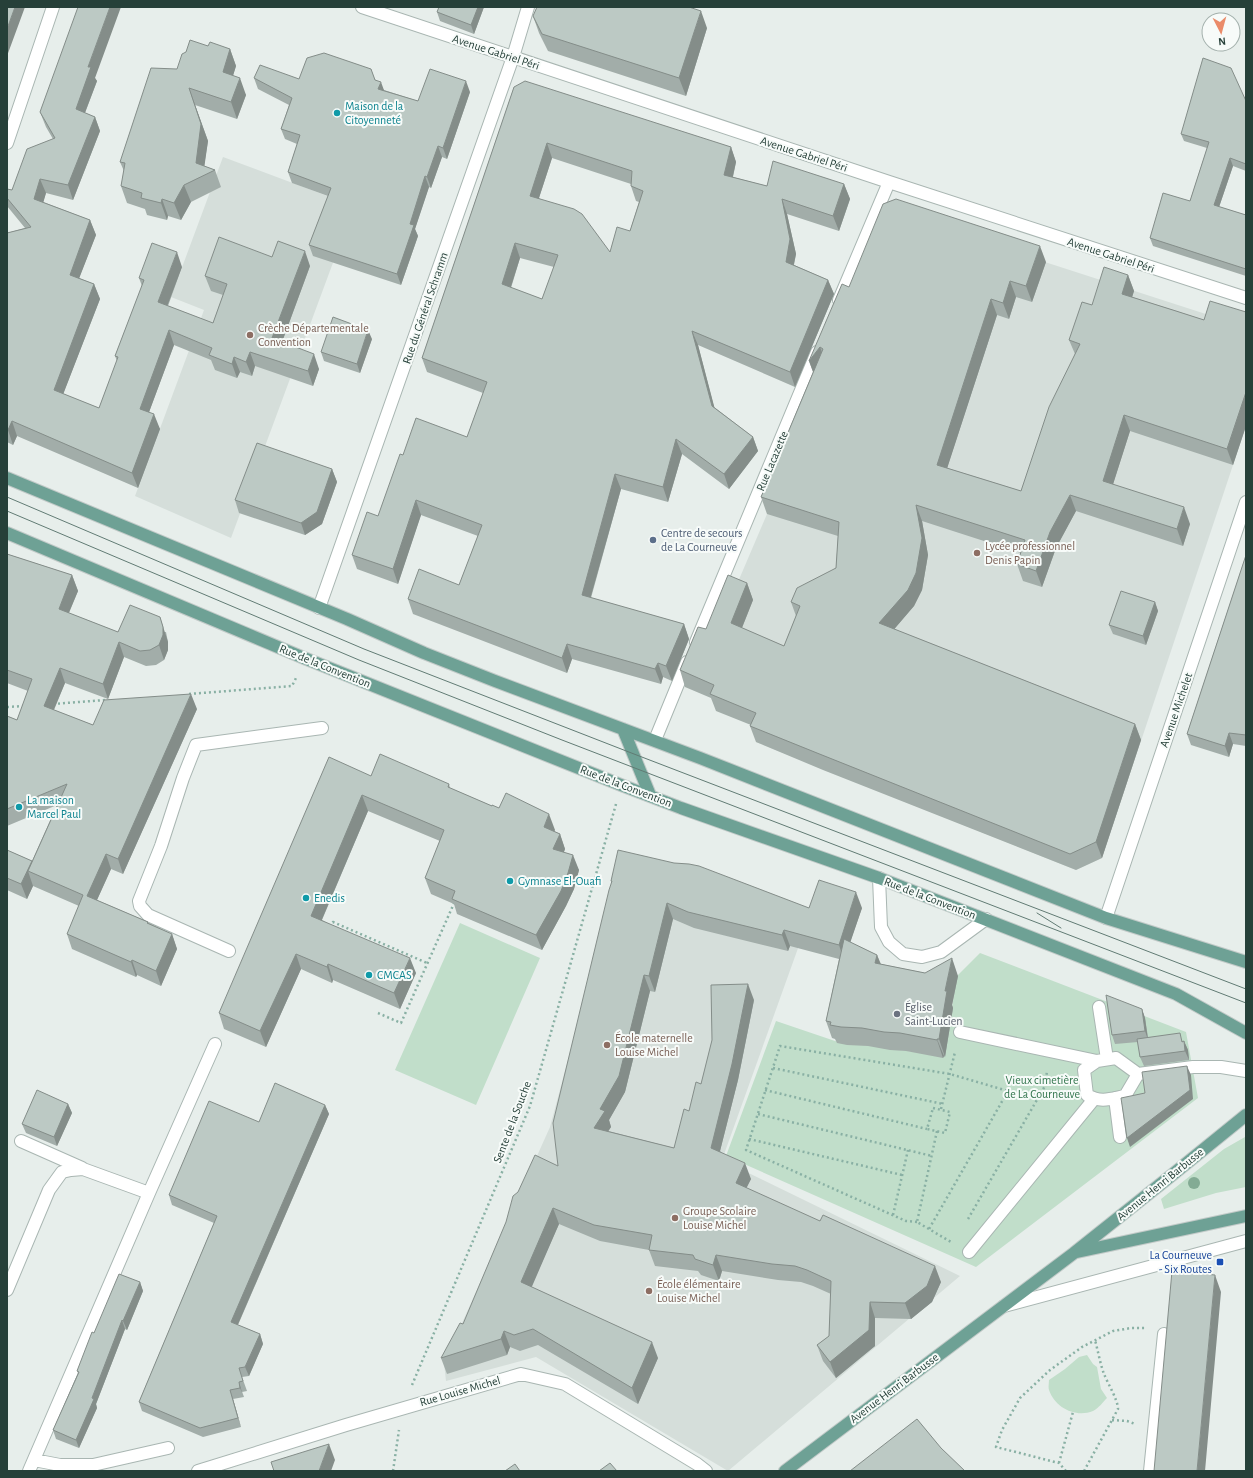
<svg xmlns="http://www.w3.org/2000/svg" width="1253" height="1478" font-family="'Alegreya Sans',sans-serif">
<rect width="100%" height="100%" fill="#e7eeeb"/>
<path fill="#d5deda" d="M223 157 354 206 231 538 135 496 204 310 171 297Z
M1017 253 1246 327V426L1102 858 1076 870 756 742 790 662 717 631 767 514Z
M622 857 811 912 722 1160 960 1276 728 1471 536 1357 446 1381 444 1363 550 1127Z"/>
<path fill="#c1deca" d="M460 923 540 958 476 1105 395 1070Z
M980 953 1186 1032 1198 1098 976 1267 726 1156 776 1021 835 1041 944 1056 957 976Z
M1245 1137 1246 1187 1216 1193 1164 1209 1161 1199 1224 1149Z
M1087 1355 1093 1364 1097 1367 1101 1389 1107 1398C1103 1402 1099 1408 1093 1411 1076 1418 1055 1408 1049 1390 1048 1387 1049 1383 1049 1380L1065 1369 1079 1357Z"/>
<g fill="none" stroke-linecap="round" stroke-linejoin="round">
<defs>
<path id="minor" d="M362 7 889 182 1246 298
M7 143 53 7
M839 300 889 182
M319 608 513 57 528 7
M696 642 817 352
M655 740 687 662
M879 878 881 927 889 942 903 954 922 957 941 952 986 919
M1106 918 1246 502
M229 951 148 915 140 906 139 901 161 846 183 778 196 745 322 728
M1099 1007 1107 1059
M960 1032 1097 1061
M1138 1074 1125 1096C1110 1099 1101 1103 1087 1095L1084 1070 1097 1061 1116 1058 1138 1074 1193 1067H1221L1246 1071
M1115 1098 1120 1137
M21 1141 82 1168
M969 1252 1094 1099
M7 1290 49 1190 62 1172 71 1170 83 1169 149 1193
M1004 1306 1246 1241
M34 1460 60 1465H93L168 1448
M29 1471 149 1193 215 1044
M198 1471 346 1425 521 1374 565 1384 697 1464 706 1471
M1150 1471 1164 1334"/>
<path id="major" d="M7 478 347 619 424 653 495 681 700 758 1106 918 1246 962
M7 533 304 658 621 785 681 808 879 878 1176 994 1246 1033
M623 729 650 795
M1077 1252 1246 1216
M785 1471 1074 1253 1172 1175 1246 1115"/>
</defs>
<use href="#minor" stroke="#a9b6b2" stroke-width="14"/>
<use href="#major" stroke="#c2cac8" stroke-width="14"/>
<path stroke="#89b0a4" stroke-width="2.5" stroke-dasharray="2 3" stroke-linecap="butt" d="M189 694 292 686 297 676
M53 704 106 700
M7 707 24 706
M331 927 333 922 427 963
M378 1013 401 1023 455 901
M773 1068 943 1104
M765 1090 927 1129
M933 1108 950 1112 945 1133 927 1129Z
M941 1109 955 1052
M758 1114 932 1156
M937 1131 917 1222 951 1242
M749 1139 902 1175
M893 1215 908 1150
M968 1219 1045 1086 1047 1071
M917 1222 906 1221 746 1150 780 1046 950 1074 1008 1091 929 1229
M412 1385 530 1106 616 804
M1112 1420 1127 1421 1135 1424
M1059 1463 1073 1412
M393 1471 399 1430
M1066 1471 1059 1463 996 1447 1002 1430 1020 1398 1050 1370 1082 1347 1113 1331 1131 1328H1145
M1084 1471 1118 1409C1118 1400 1108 1384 1104 1374 1100 1363 1098 1351 1095 1340"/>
<use href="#minor" stroke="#fff" stroke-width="12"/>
<use href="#major" stroke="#6ea195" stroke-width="12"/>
<path stroke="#617b74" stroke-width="1" d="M7 497 364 649 634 754 1246 989
M7 511 359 660 562 740 1246 1003
M1037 913 1061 928"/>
</g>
<circle fill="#83ab94" cx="1194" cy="1183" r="6"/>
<path fill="#a2ada9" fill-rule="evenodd" d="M484 7 474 34 440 21 437 12Z
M533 16 707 28 686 96 548 51 539 33Z
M208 46 230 49 236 66 233 75 246 95 237 119 195 105 208 141 204 166 215 170 221 187 191 202 181 220 168 216 167 220 147 215 145 209 127 203 121 186 124 171 120 162 177 69Z
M371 69 375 80 384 90 418 101 470 92 447 159 442 157 431 188 429 187 415 229 418 236 401 285 313 256 309 245 328 196 292 183 288 172 297 144 285 139 281 129 289 105 258 89 254 78 299 79Z
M95 78 97 81 85 113 95 117 100 131 73 200 46 193 43 202 90 220 96 235 79 278 94 284 100 299 63 394 99 408 117 361 115 356 142 286 139 278 182 267 168 306 213 323 223 295 211 291 205 276 272 257 310 266 282 342 319 369 313 386 255 366 252 376 240 372 237 378 215 370 211 360 174 345 149 412 160 429 138 488 17 436 13 445 7 442V233L25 228 7 206V189L12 190 53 139 46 127 40 112Z
M514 87 731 147 736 162 733 177 767 186 844 184 850 199 839 231 787 214 796 254 794 265 828 280 834 294 795 387 698 345 714 407 753 437 758 451 729 489 682 454 668 502 621 489 591 598 684 624 689 639 672 681 663 677 661 684 572 659 567 673 413 614 408 599 459 585 478 536 421 515 398 584 357 569 352 555 378 516 403 455 467 437 483 393 427 372 422 358ZM552 158 631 184V186L636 201 639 202 630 231 610 252 539 198ZM520 258 554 267 542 299 511 288Z
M1246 101V171L1233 166 1219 207 1246 215V276L1153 246 1150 238 1190 201 1207 148 1184 141 1181 134Z
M1046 262 1032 302 1016 297 1009 319 997 315 947 468 1021 491 1075 354 1069 340 1092 305 1128 275 1134 291 1132 297 1176 311 1204 320 1246 312V426L1233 465 1130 431 1113 484 1190 524 1183 546 1076 511 1056 548 1042 587 1023 581 1017 564 1021 553 922 521 928 555 922 590 914 606 894 629 1135 724 1141 740 1102 858 1076 870 823 770 756 742 750 726 751 725 716 711 711 698 685 687 680 670 747 583 753 600 742 628 784 646 796 616 791 602 836 568 838 536 767 514 761 497 813 372 809 361 849 287Z
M372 339 360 373 324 361 321 352Z
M332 469 337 482 322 524 305 535 239 513 235 500Z
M7 554 72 575 78 591 69 613 118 632H166L168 642V650L164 660 156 665 146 666 124 657 108 699 65 683 54 710 93 725 197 709 123 874 111 869 97 900 148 922 149 923 172 934 177 949 161 986 137 975 136 977 72 949 67 934 79 906 33 886 27 899 7 890V850L32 861 57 805 7 826V716L17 720 28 691 7 683Z
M1246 555V746L1233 744 1229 757 1191 745 1187 734Z
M1155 602 1158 611 1146 645 1113 634 1109 625Z
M371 776 449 784 450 788 492 806 555 830 554 831 560 834 565 849 564 852 579 870 574 889 566 906 542 950 457 914 454 904 431 894 425 878 440 841 368 811 322 920 416 973 400 1009 333 980 332 983 301 969 266 1047 224 1029 219 1013Z
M611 881 809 908H862L850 942 877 955 881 964 925 973 958 976 952 1005 953 1008 945 1057 944 1056 943 1058 906 1051 890 1050 868 1046 847 1045 837 1043 835 1039 832 1038 826 1021 839 959 790 946 788 951 694 928 673 919 655 992 650 991 625 1092 609 1120 611 1127 608 1131 674 1148 701 1084 754 1000 738 1080 720 1151 751 1179 746 1188 941 1282 932 1302 911 1319 875 1318V1346L836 1378 823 1361 817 1345 829 1336 831 1294 813 1286 801 1282 778 1280 722 1271 719 1281 701 1275 698 1271 655 1266 649 1250 600 1241 559 1224 531 1287 658 1358 638 1404 538 1345 520 1351 510 1347 507 1355 447 1374 441 1358 463 1324 558 1166 612 883Z
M1142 1009 1145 1018 1148 1037 1184 1041 1188 1050 1189 1060 1144 1066 1140 1057 1138 1042 1115 1044 1112 1035Z
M68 1104 72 1113 57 1146 26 1133 22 1124Z
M325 1105 329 1114 238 1325 260 1334 263 1344 249 1376 242 1377 247 1391 242 1392 244 1397 233 1399 241 1427 203 1437 142 1411 139 1402 214 1223 172 1205 169 1195 259 1122Z
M140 1282 143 1291 127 1330 125 1329 96 1404 97 1408 79 1448 56 1439 53 1430 78 1373 77 1371 94 1333Z"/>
<path fill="#848d89" d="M15 7H25L7 56V29Z
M110 7H121L95 78 97 81 81 123 76 109 88 67Z
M478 7H484L474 34 471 25Z
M701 11 707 28 686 96 679 78Z
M230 49 236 66 229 89 223 72Z
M240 78 246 95 237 119 231 102Z
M466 81 470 92 447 159 443 148Z
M381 82 385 93 378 89Z
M189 88 208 141 203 176 196 163Z
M95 117 100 131 73 200 68 185Z
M547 143 552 158 535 210 530 196Z
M438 146 442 157 431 188 427 177Z
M731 147 736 162 730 189 724 175Z
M1230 158 1233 166 1217 213 1214 205Z
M425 176 429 187 415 229 418 236 401 285 397 274 410 224Z
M40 179 46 193 40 214 34 199Z
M844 184 850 199 839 231 833 216Z
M184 185 191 202 181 220 174 203Z
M162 199 168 216 167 220 161 203Z
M782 199 787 214 796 254 791 277 786 262Z
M90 220 96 235 75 289 70 275Z
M515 243 520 258 507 299 502 284Z
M1040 246 1046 262 1032 302 1026 286Z
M305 251 310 266 278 353 272 338Z
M177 252 182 267 163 317 158 302Z
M1128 275 1134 291 1128 310 1122 294Z
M828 280 834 294 795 387 790 372Z
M1010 281 1016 297 1009 319 1003 303Z
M94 284 100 299 59 405 54 390Z
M991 299 997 315 943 481 937 465Z
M169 330 174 345 145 423 140 409Z
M368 330 372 339 360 373 357 364Z
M692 331 698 345 718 421 712 406Z
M820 347 826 363 815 377 809 361Z
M250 352 255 366 252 376 246 362Z
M314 354 319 369 313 386 308 371Z
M234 357 240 372 237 378 232 364Z
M1246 392V426L1233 465 1227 449Z
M154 414 160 429 138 488 132 473Z
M1124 415 1130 431 1109 497 1103 481Z
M12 421 17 436 13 445 8 430Z
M753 437 758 451 729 489 724 474Z
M676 439 682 454 668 502 663 487Z
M332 469 337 482 322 524 305 535 301 523Z
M615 474 621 489 587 610 582 595Z
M1070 495 1076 511 1056 548 1042 587 1036 571 1050 532Z
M416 500 421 515 398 584 393 569Z
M916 505 922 521 928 555 922 590 914 606 885 640 879 623Z
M1184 507 1190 524 1183 546 1177 529Z
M72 575 78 591 64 624 59 609Z
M747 583 753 600 737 640 731 623Z
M1155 602 1158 611 1146 645 1143 636Z
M160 617 168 642V650L164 660 159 645Z
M684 624 689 639 672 681 666 666Z
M119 642 124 657 108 699 103 684Z
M567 644 572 659 567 673 562 658Z
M658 663 663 677 661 684 655 669Z
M60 668 65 683 49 721 44 706Z
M191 694 197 709 123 874 118 859Z
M1135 724 1141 740 1102 858 1096 842Z
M1229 733 1233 744 1229 757 1225 746Z
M362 795 368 811 317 931 311 916Z
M549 814 555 830 549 842 544 827Z
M560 834 565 849 559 864 553 849Z
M106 854 111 869 92 911 87 896Z
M573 855 579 870 574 889 566 906 542 950 536 935Z
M32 861 28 871 33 886 27 899 21 884Z
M856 892 862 908 844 961 839 945Z
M667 903 673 919 655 992 649 976Z
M784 930 790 946 788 951 782 935Z
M172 934 177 949 161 986 156 971Z
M296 954 301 969 266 1047 260 1031Z
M877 955 884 973 875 963Z
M410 958 416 973 400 1009 394 993Z
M952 958 958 976 952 1005 953 1008 945 1057 939 1039 945 991Z
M132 960 137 975 136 977 131 962Z
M328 964 333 980 332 983 327 967Z
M644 975 650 991 625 1092 609 1120 611 1127 600 1144 594 1128Z
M748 984 754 1000 738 1080 717 1163 711 1148Z
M1142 1009 1145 1018 1148 1040 1145 1031Z
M937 1039 944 1056 943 1058 937 1040Z
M1184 1041 1188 1050 1189 1060 1185 1051Z
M1187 1066 1191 1075 1193 1099 1130 1147 1127 1138Z
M68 1104 72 1113 57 1146 54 1137Z
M325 1105 329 1114 235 1331 231 1322Z
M745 1163 751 1179 741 1199 736 1183Z
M553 1208 559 1224 527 1298 521 1282Z
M716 1255 722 1271 719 1281 713 1265Z
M935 1266 941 1282 932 1302 911 1319 905 1303Z
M1215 1275 1221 1292 1205 1471H1197Z
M140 1282 143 1291 127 1330 123 1321Z
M870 1302 875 1318V1346L836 1378 830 1362Z
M122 1320 125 1329 96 1404 97 1408 79 1448 76 1440Z
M504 1331 510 1347 507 1355 501 1339Z
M260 1334 263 1344 249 1376 245 1367Z
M652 1342 658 1358 638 1404 632 1388Z
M239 1382 242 1392 244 1397 240 1388Z
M230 1390 233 1399 241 1427 238 1418Z
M329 1444 335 1460 331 1471H319Z"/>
<path fill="#bcc9c4" stroke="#848d89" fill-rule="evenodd" d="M7 7H15L7 29Z
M78 7H110L88 67H91L76 109 95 117 68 185 40 179 34 199 90 220 70 275 94 284 54 390 99 408 118 357 115 356 144 280 139 278 152 243 177 252 158 302 213 323 227 284 205 276 219 237 272 257 278 241 305 251 272 338 314 354 308 371 250 352 246 362 234 357 232 364 209 355 212 348 169 330 140 409 154 414 132 473 12 421 8 430 7 429V233L31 227 7 198V189L12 190 27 149 55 138 40 112Z
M439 7H478L471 25 437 12Z
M537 7H689L701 11 679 78 542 34 533 16Z
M190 40 208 46 210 42 230 49 223 72 240 78 231 102 189 88 201 124 196 163 215 170 184 185 174 203 162 199 161 203 141 198 142 193 121 186 125 163 120 162 151 68 177 69 182 54 186 52Z
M324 53 371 69 375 80 381 82 378 89 418 101 430 69 466 81 443 148 438 146 427 177 425 176 410 224 414 225 397 274 309 245 331 188 288 172 300 135 281 129 292 98 254 78 260 65 299 79 307 58Z
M1203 58 1231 68 1246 101V164L1230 158 1214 205 1246 215V269L1150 238 1163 193 1190 201 1209 142 1181 134Z
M525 81 731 147 724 175 767 186 773 161 844 184 833 216 782 199 790 239 786 262 828 280 790 372 692 331 712 406 753 437 724 474 676 439 663 487 615 474 582 595 684 624 666 666 658 663 655 669 567 644 562 658 408 599 419 569 459 585 482 525 416 500 393 569 352 555 367 512 378 516 400 454 403 455 416 418 467 437 487 382 422 358 514 87ZM547 143 632 171 631 186 643 191 630 231 617 227 610 252 582 214 574 209 530 196ZM515 243 558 255 542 299 502 284Z
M896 199 1040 246 1026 286 1010 281 1003 303 991 299 937 465 1021 491 1049 407 1080 344 1069 340 1082 302 1092 305 1104 267 1128 275 1122 294 1176 311 1204 320 1210 301 1246 312V392L1227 449 1124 415 1103 481 1184 507 1177 529 1070 495 1050 532 1036 571 1017 564 1025 540 916 505 922 538 916 573 908 590 879 623 1135 724 1096 842 1070 854 817 753 750 726 756 713 710 694 714 685 680 670 698 627 706 629 728 575 747 583 731 623 784 646 800 606 791 602 797 588 836 568 839 522 761 497 823 349 820 347 809 361 842 284 849 287 883 204Z
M333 317 368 330 357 364 321 352Z
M257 443 332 469 317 512 301 523 235 500Z
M7 554 72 575 59 609 118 632 130 605 160 617 163 627V635L159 645 150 650 140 651 119 642 103 684 60 668 44 706 93 725 104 700 191 694 118 859 106 854 87 896 148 922 147 923 172 934 156 971 132 960 131 962 67 934 83 895 28 871 67 784 7 809V716L17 720 32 679 7 670Z
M1246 555V735L1229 733 1225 746 1187 734Z
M1121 591 1155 602 1143 636 1109 625Z
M380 754 449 784 448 787 492 806V805L499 808 506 793 549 814 544 827 560 834 553 849 573 855 568 873 561 891 536 935 452 899 455 891 425 878 444 830 362 795 311 916 410 958 394 993 328 964 327 967 296 954 260 1031 219 1013 329 757 371 776Z
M7 850 32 861 21 884 7 878Z
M618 850 674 863 689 864 699 866 809 908 819 880 856 892 839 945 784 930 782 935 688 912 667 903 649 976 644 975 619 1076 600 1109 605 1111 594 1128 674 1148 684 1109 689 1111 696 1082 701 1084 712 1040 711 985 748 984 732 1064 711 1148 745 1163 736 1183 820 1221 823 1215 935 1266 927 1286 905 1303 870 1302 869 1330 830 1362 817 1345 829 1336 831 1281 807 1270 795 1266 772 1264 716 1255 713 1265 695 1259 693 1255 649 1250 652 1235 594 1225 553 1208 521 1282 652 1342 632 1388 533 1329 514 1335 504 1331 501 1339 441 1358 460 1323 463 1324 506 1222 513 1196 518 1192 535 1155 558 1166 553 1123 609 890 612 881H611Z
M844 939 877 955 875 963 925 973 952 958 945 991H947L939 1039H937V1040L900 1033 884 1032 862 1028 841 1027 830 1025 831 1022 826 1021Z
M1106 995 1142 1009 1145 1031 1112 1035Z
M1180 1033 1182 1042 1184 1041 1185 1051 1140 1057 1137 1039Z
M1187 1066 1190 1090 1127 1138 1121 1098 1145 1093 1142 1072Z
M275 1083 325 1105 231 1322 260 1334 245 1367 239 1368 243 1381 239 1382 240 1388 230 1390 238 1418 200 1428 139 1402 217 1216 169 1195 209 1101 259 1122Z
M37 1090 68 1104 54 1137 22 1124Z
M1172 1271 1215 1275 1197 1471H1154Z
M119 1274 140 1282 123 1321 122 1320 92 1398 94 1399 76 1440 53 1430 79 1372 77 1371 92 1332 94 1333Z
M917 1419 941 1448 965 1471H850Z
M329 1444 319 1471H274L271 1462Z
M610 1463 617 1471H599Z
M515 1464 520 1471H505Z"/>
<g fill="#0f9aa8" stroke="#f7fbf9" stroke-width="1.5">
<circle cx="337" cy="113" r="4"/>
<circle cx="19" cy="807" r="4"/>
<circle cx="510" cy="881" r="4"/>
<circle cx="306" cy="898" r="4"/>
<circle cx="369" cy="975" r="4"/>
</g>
<g fill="#8d6e63" stroke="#f7fbf9" stroke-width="1.5">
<circle cx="250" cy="335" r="4"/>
<circle cx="977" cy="553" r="4"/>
<circle cx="607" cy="1045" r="4"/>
<circle cx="675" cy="1218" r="4"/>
<circle cx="649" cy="1291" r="4"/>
</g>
<circle fill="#5c6f8a" stroke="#f7fbf9" stroke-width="1.5" cx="653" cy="540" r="4"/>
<circle fill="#6b7280" stroke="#f7fbf9" stroke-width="1.5" cx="897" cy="1014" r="4"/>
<rect fill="#1a4fb4" stroke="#f7fbf9" stroke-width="1.5" x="1216" y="1258" width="8" height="8" rx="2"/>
<g text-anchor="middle" stroke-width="4" stroke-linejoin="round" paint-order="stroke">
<g font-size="12" fill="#264039" stroke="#f7fbf9">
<text transform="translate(496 52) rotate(18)" y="4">Avenue Gabriel Péri</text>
<text transform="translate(804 154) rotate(18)" y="4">Avenue Gabriel Péri</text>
<text transform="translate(1111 255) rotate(18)" y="4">Avenue Gabriel Péri</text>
<text transform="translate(425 308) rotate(-71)" y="4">Rue du Général Schramm</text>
<text transform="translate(772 461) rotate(-67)" y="4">Rue Lacazette</text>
<text transform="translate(325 666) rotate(22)" y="4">Rue de la Convention</text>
<text transform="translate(1176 710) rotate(-71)" y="4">Avenue Michelet</text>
<text transform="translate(626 786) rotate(21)" y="4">Rue de la Convention</text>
<text transform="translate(930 898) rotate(21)" y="4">Rue de la Convention</text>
<text transform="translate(512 1122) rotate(-69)" y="4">Sente de la Souche</text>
<text transform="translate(1160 1184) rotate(-39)" y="4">Avenue Henri Barbusse</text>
<text transform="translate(894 1388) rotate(-37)" y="4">Avenue Henri Barbusse</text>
<text transform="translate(460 1391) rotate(-16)" y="4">Rue Louise Michel</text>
</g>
<g font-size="12" fill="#0d838f" stroke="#f7fbf9" text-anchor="start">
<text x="345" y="110">Maison de la<tspan x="345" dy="14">Citoyenneté</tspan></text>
<text x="27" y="804">La maison<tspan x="27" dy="14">Marcel Paul</tspan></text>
<text x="518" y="885">Gymnase El-Ouafi</text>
<text x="314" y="902">Enedis</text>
<text x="377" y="979">CMCAS</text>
</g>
<g font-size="12" fill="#785e54" stroke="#f7fbf9" text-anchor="start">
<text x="258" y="332">Crèche Départementale<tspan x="258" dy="14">Convention</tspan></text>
<text x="985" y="550">Lycée professionnel<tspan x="985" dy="14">Denis Papin</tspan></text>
<text x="615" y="1042">École maternelle<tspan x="615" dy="14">Louise Michel</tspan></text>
<text x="683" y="1215">Groupe Scolaire<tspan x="683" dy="14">Louise Michel</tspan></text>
<text x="657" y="1288">École élémentaire<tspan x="657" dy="14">Louise Michel</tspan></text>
</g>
<g font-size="12" fill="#4e5e75" stroke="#f7fbf9" text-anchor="start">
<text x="661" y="537">Centre de secours<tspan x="661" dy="14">de La Courneuve</tspan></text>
</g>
<g font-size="12" fill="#5b616d" stroke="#f7fbf9" text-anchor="start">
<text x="905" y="1011">Église<tspan x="905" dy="14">Saint-Lucien</tspan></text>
</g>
<g font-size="12" fill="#32754d" stroke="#f7fbf9">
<text x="1042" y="1084">Vieux cimetière<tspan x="1042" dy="14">de La Courneuve</tspan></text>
</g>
<g font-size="12" fill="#164399" stroke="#f7fbf9" text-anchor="end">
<text x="1212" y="1259">La Courneuve<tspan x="1212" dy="14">- Six Routes</tspan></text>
</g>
</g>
<rect width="1253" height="1478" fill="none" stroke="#264039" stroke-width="16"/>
<g transform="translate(1221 32) rotate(174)"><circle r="19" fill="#f7fbf9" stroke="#a3b0ac"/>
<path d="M0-3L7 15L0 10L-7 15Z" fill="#ea8b69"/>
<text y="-6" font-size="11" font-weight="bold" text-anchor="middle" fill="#264039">N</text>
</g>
</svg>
